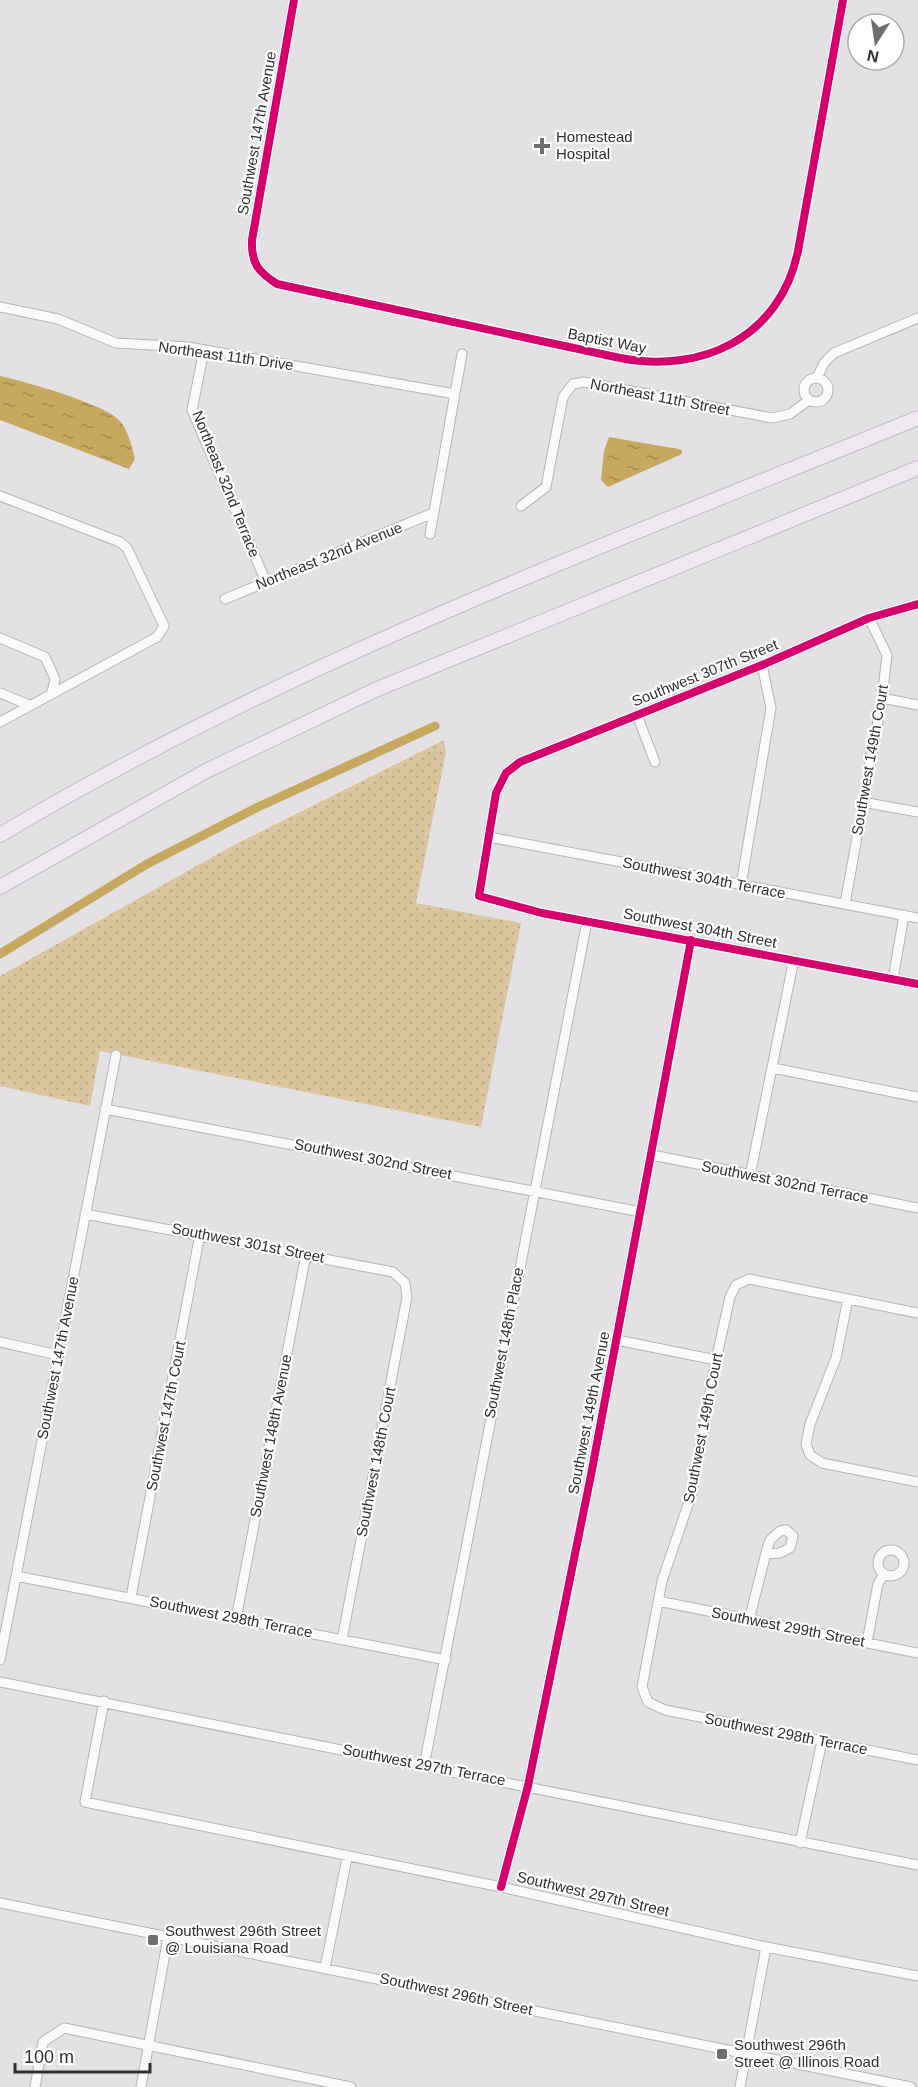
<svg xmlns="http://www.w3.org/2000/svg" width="918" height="2087" font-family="Arial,sans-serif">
<defs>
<pattern id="grass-dots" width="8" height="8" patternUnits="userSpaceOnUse" patternTransform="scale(1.5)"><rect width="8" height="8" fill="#dbc59c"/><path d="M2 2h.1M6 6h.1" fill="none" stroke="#bcaa87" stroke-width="1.8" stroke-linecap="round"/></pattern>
<pattern id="water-ripples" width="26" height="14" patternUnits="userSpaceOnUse" patternTransform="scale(1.5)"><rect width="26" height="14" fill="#c8a85f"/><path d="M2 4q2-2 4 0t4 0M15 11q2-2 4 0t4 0" fill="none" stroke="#a3894f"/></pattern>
</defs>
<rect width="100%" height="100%" fill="#e4e1e5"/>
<path fill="url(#grass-dots)" d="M444 740 446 752 416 903 521 923 481 1127 100 1051 90 1106 0 1086V976L234 845Z"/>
<path fill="url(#water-ripples)" d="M0 376C24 381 104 404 119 420 128 429 132 447 135 459L129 469 0 420Z
M609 437 678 449 682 450V454L608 487 601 480 604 451Z"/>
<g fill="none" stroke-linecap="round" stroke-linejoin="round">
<path stroke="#c8a85f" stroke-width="9" d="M0 954 147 864 258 807 435 726"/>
<defs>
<path id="minor" d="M294 0 252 240C251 263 258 272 277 284L620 358C701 374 780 338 798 251L843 0
M0 307 58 319 116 343 188 347 455 394
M204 350 192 410 266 582
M804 390a12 12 0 1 1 24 0a12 12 0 1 1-24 0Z
M817 378 824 363 834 353 918 318
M0 496 120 542 127 548 164 626 157 637 0 722
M521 506 546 487 563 397 573 384 584 382 772 418 790 414 809 400
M430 534 462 354
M225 599 433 513
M918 604 869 618 762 665 520 762 506 773 496 793 479 896 542 913 918 984
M0 638 45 657 55 679 52 692
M0 693 29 705
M882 698 918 705
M637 715 655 762
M862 802 918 812
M489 837 918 918
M741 885 771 708 762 665
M845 904 882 698 887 655 869 618
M893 979 904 915
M773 1068 918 1097
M105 1109 641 1212
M652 1155 918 1208
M750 1176 794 959
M85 1214 393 1272 405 1283 407 1297 342 1640
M848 1299 836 1358 810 1424 806 1444 810 1455 822 1463 918 1482
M918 1313 749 1279 736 1285 730 1297 716 1360 692 1493 662 1581 642 1687 648 1702 665 1710 918 1760
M617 1340 716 1360
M0 1342 58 1355
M878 1563a13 13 0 1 1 26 0a13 13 0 1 1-26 0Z
M16 1576 446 1660
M131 1597 200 1234
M658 1601 918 1653
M236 1619 306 1254
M749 1620 767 1549 770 1540 780 1531 786 1530 793 1536 790 1548 780 1553 766 1554
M867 1642 878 1584 884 1574
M0 1660 116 1055
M0 1682 918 1865
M104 1701 85 1802 501 1887 766 1947 918 1976
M424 1766 587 921
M800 1843 822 1741
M501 1887 528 1786 591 1475 691 940
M0 1903 911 2087
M325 1968 347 1858
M35 2087 43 2042 64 2028 351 2087
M141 2087 168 1937
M740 2087 766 1947"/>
<path id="highway" d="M0 835C289 662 607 545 918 418
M0 887 206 771 375 690 918 468"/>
</defs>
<use href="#minor" stroke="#b6b3b7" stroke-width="11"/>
<use href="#highway" stroke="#c1bfc1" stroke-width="16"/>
<use href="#minor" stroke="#fbfafb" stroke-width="9"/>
<use href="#highway" stroke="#efe9f1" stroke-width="14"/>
<defs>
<path id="cycleway" d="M294 0 252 240C251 263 258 272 277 284L620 358C701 374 780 338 798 251L843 0
M918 604 869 618 762 665 520 762 506 773 496 793 479 896 542 913 918 984
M501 1887 528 1786 591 1475 691 940"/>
</defs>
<use href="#cycleway" stroke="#fff" stroke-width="11"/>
<use href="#cycleway" stroke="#d6006c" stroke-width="8"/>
</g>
<g fill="#706d71" stroke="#fff" stroke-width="2">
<path d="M539 137h6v6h6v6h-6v6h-6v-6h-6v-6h6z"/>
<rect x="147" y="1934" width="12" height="12" rx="3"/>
<rect x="716" y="2048" width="12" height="12" rx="3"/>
</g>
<g text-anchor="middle" stroke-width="4.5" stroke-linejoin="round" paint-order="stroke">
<g font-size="15" fill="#322f32" stroke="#fff">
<text transform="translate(257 133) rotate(-80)" y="5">Southwest 147th Avenue</text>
<text transform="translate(607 341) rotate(11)" y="5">Baptist Way</text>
<text transform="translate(226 356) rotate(8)" y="5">Northeast 11th Drive</text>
<text transform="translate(660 397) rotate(11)" y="5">Northeast 11th Street</text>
<text transform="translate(226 484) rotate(68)" y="5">Northeast 32nd Terrace</text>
<text transform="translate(329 556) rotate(-22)" y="5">Northeast 32nd Avenue</text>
<text transform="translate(705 673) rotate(-22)" y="5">Southwest 307th Street</text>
<text transform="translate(870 760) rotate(-80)" y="5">Southwest 149th Court</text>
<text transform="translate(704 878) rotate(11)" y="5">Southwest 304th Terrace</text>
<text transform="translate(700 928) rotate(11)" y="5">Southwest 304th Street</text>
<text transform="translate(373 1159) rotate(11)" y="5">Southwest 302nd Street</text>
<text transform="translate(785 1182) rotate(11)" y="5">Southwest 302nd Terrace</text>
<text transform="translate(248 1243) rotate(11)" y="5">Southwest 301st Street</text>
<text transform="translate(504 1343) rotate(-79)" y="5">Southwest 148th Place</text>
<text transform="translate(58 1358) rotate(-79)" y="5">Southwest 147th Avenue</text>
<text transform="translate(589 1413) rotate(-79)" y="5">Southwest 149th Avenue</text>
<text transform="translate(166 1416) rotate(-79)" y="5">Southwest 147th Court</text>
<text transform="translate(703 1428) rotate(-79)" y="5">Southwest 149th Court</text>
<text transform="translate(271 1436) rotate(-79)" y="5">Southwest 148th Avenue</text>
<text transform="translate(376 1462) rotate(-79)" y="5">Southwest 148th Court</text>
<text transform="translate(231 1617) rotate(11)" y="5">Southwest 298th Terrace</text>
<text transform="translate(788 1627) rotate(11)" y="5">Southwest 299th Street</text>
<text transform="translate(786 1734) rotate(11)" y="5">Southwest 298th Terrace</text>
<text transform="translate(424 1765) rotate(11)" y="5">Southwest 297th Terrace</text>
<text transform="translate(593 1894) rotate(13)" y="5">Southwest 297th Street</text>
<text transform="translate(456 1994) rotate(12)" y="5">Southwest 296th Street</text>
</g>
<g font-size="15" fill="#322f32" stroke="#fff" text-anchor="start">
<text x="556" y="142">Homestead<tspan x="556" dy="17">Hospital</tspan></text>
<text x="165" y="1936">Southwest 296th Street<tspan x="165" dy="17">@ Louisiana Road</tspan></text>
<text x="734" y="2050">Southwest 296th<tspan x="734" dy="17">Street @ Illinois Road</tspan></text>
</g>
</g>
<g transform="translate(876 42) rotate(192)"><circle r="28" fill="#ffffff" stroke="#adacad" stroke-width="1.5"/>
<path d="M0-4.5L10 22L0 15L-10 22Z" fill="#706d71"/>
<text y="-9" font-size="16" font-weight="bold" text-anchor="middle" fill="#322f32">N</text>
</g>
<path d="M15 2063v9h135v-9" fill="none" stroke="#322f32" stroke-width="3"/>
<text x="24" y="2063" font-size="18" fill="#322f32" stroke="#ffffff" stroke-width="4.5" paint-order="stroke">100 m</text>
</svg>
